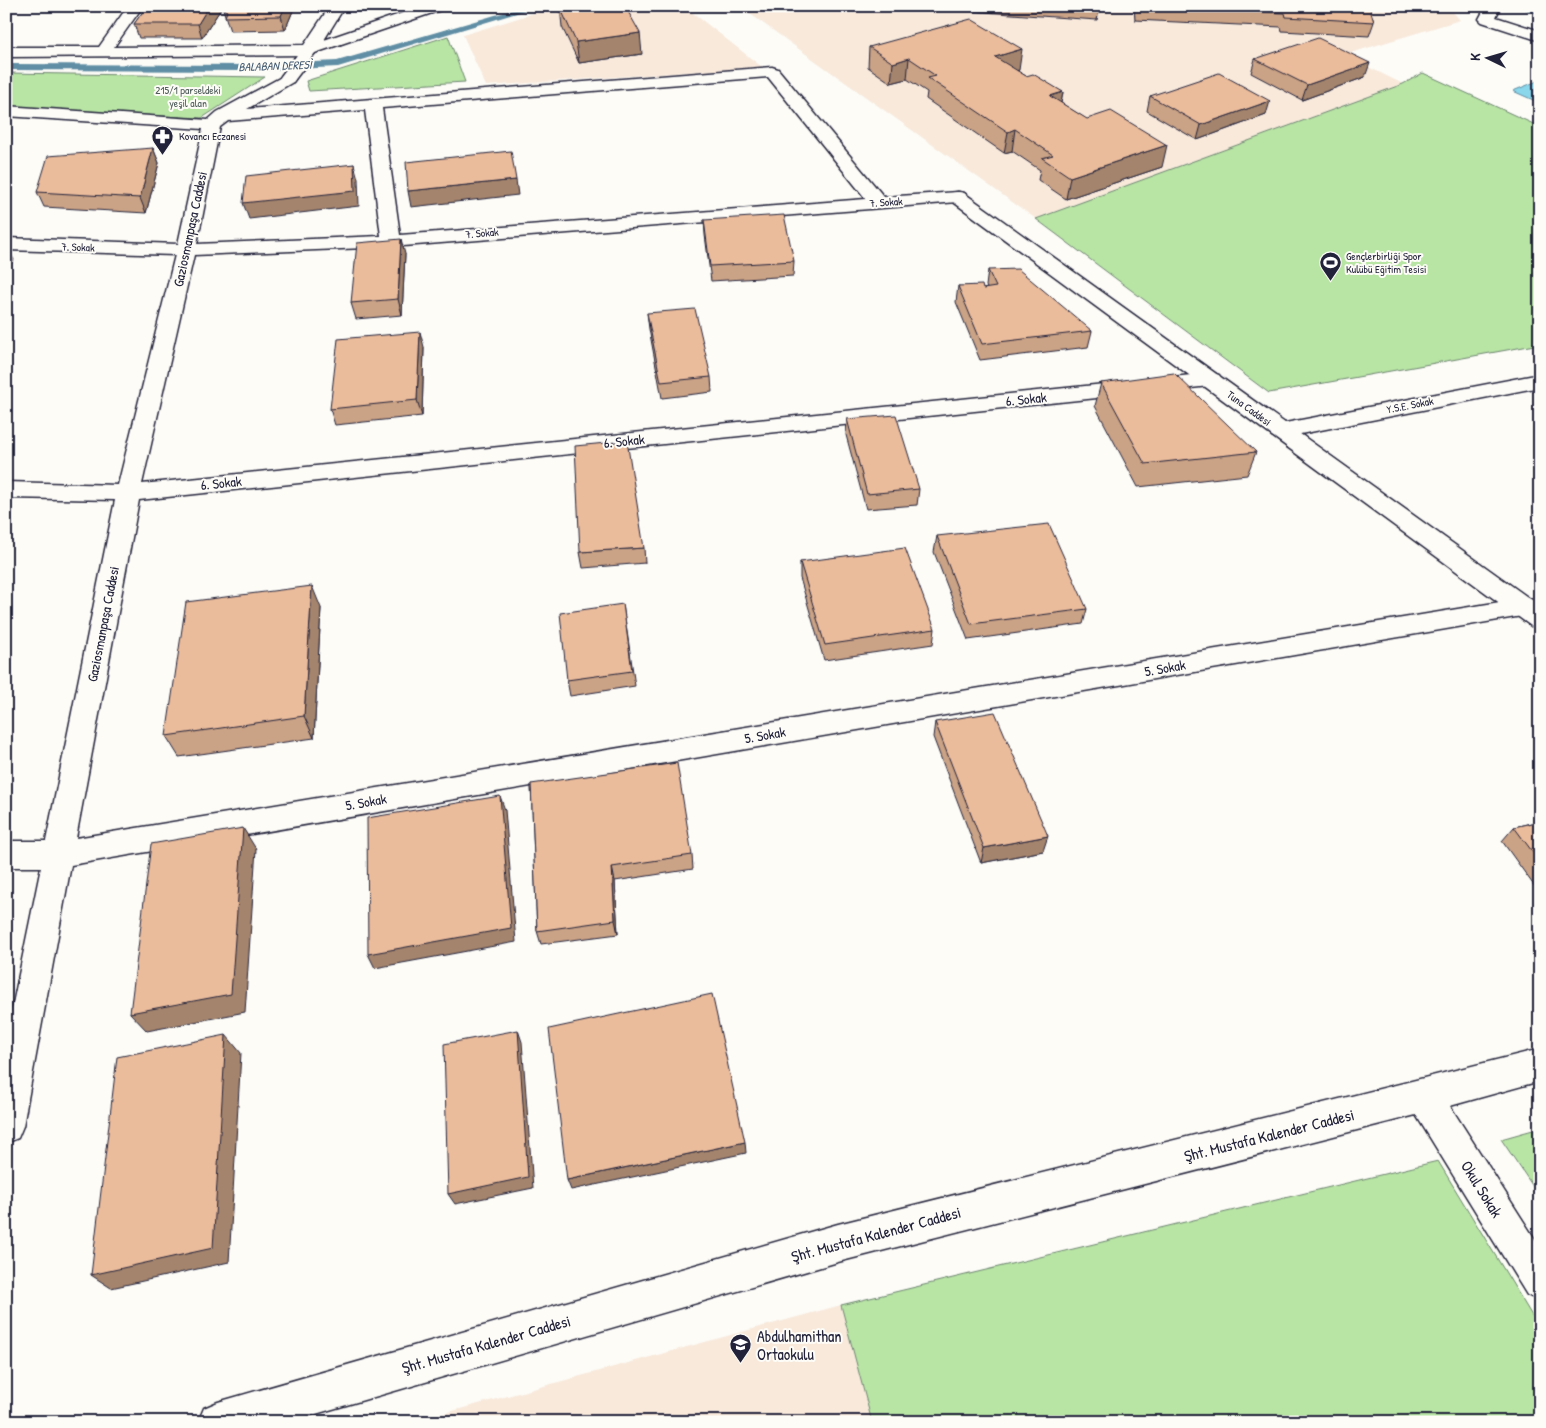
<svg xmlns="http://www.w3.org/2000/svg" width="1546" height="1428" font-family="'Patrick Hand',sans-serif">
<rect width="100%" height="100%" fill="#fdfcf7"/>
<filter id="ink" filterUnits="userSpaceOnUse"><feTurbulence type="fractalNoise" baseFrequency=".02" numOctaves="2"/><feDisplacementMap in="SourceGraphic" scale="10" xChannelSelector="R" yChannelSelector="G"/><feConvolveMatrix kernelMatrix="1 2 1 2 8 2 1 2 1" color-interpolation-filters="sRGB"/></filter>
<g filter="url(#ink)">
<path fill="#f8e9db" d="M557 6H684L762 67 486 86 463 35Z
M739 6H1407L1452 11 1460 20 1344 55 1403 84 1036 219Z
M841 1305 872 1422H412Z"/>
<path fill="#b8e5a4" stroke="#6d8470" d="M448 36 465 82 309 91 306 81Z
M6 73 265 77 202 118 6 108Z
M1423 73 1540 127V344L1269 393 1036 219 1403 84Z
M1540 1128V1197L1501 1139Z
M1438 1161 1540 1329V1422H872L841 1305Z"/>
<path fill="#8ad6ea" stroke="#608ea4" d="M1540 80V103L1513 91Z"/>
<g fill="none" stroke-linecap="round" stroke-linejoin="round">
<path fill="#608ea4" fill-rule="evenodd" d="M526 6H540L338 67 251 71 6 70V64L251 65 337 61Z
M1516 6H1528L1540 10V15Z"/>
<defs>
<path id="street" d="M128 6H143L114 47 304 45 330 6H345L324 40 423 6H446L444 9 309 55 6 57V47H99Z
M1486 6H1501L1496 17 1540 31V41L1482 22 1479 19Z
M772 67 778 69 884 197 958 192 964 193 967 197 964 201 958 202 391 247 194 255 142 484 1211 373 1219 375 1222 380 1219 385 139 500 76 838 1524 598 1533 600 1537 607 1533 614 71 865 23 1126 18 1138 6 1143V1038L41 867H6V841H46L115 500 6 498V482L118 485 175 255 6 250V238L178 244 203 129 6 116V106L208 120 217 112 287 74 295 79 293 82 247 109ZM768 77 866 199 400 235 382 108ZM365 110 381 236 197 244 220 127 228 121Z
M1540 374V387L1280 438 1272 436 1269 431 1272 426 1280 424Z
M1540 1049V1081L1450 1106 1540 1247V1301L1527 1295 1416 1115 838 1262 288 1422H198L204 1408 218 1402 838 1224Z"/>
<path id="secondary" d="M309 45 315 47 317 50 315 53 293 82H281L279 79 281 76 303 47Z
M958 192 964 193 1540 606V628L1531 626 952 201 949 197 952 193Z"/>
</defs>
<use href="#street" stroke="#22223b" stroke-width="3"/>
<use href="#secondary" stroke="#22223b" stroke-width="3"/>
<use href="#street" fill="#fdfcf7" fill-rule="evenodd"/>
<use href="#secondary" fill="#fdfcf7" fill-rule="evenodd"/>
</g>
<path fill="#caa285" stroke="#22223b" d="M147 6H222V7L202 38H139L134 24Z
M295 6 285 30 230 31 223 9Z
M955 6H1100L1097 20 955 10Z
M1134 6H1369L1374 22 1369 36 1282 31 1281 27 1135 20Z
M560 7 642 54 579 63 562 27Z
M869 47 1019 70 1017 71 1026 76 1063 92 1061 103 1162 167 1066 199 1038 180 1040 170 1012 151 1004 153 926 99 927 92 907 79 891 83 868 67Z
M1255 59 1365 77 1302 100 1251 73Z
M1150 96 1266 115 1197 140 1147 111Z
M153 148 159 163 146 213 44 207 37 192Z
M704 220 794 261 793 276 711 281 705 235Z
M405 254 402 315 356 319 351 303Z
M988 270 1092 331 1088 347 980 360 956 302 958 286 983 289 987 288 986 286Z
M647 313 711 377 712 392 662 398 649 329Z
M424 347 422 416 335 425 330 409Z
M1101 383 1256 452 1247 475 1138 487 1095 406Z
M847 419 919 489 917 505 866 509 846 435Z
M937 536 1087 609 1083 624 968 640 934 552Z
M644 548 645 563 583 568 580 552Z
M800 562 935 629 933 644 824 660 800 578Z
M623 604 635 686 570 696 567 680Z
M321 608 314 738 179 757 166 736Z
M935 722 1043 851 981 863 933 737Z
M531 784 692 855 693 869 615 881 618 934 541 944 537 931Z
M1540 821V894L1502 841 1514 827Z"/>
<path fill="#a4846c" stroke="#22223b" d="M209 6H222V7L202 38 198 24Z
M285 6H295L285 30 281 16Z
M640 33 642 54 579 63 576 42Z
M1022 49 1019 70 992 78 995 57Z
M909 58 907 79 891 83 893 63Z
M1370 63 1365 77 1302 100 1307 85Z
M1063 92 1059 114 1050 96Z
M1270 101 1266 115 1197 140 1201 125Z
M1015 129 1012 151 1004 153 1008 132Z
M1167 145 1162 167 1066 199 1070 177Z
M153 148 159 163 146 213 140 198Z
M354 164 358 179 359 206 249 219 243 203Z
M516 180 518 195 411 207 408 191Z
M401 239 405 254 402 315 398 299Z
M6 244 14 260 6 270Z
M420 332 424 347 422 416 417 400Z
M312 586 321 608 314 738 304 716Z
M500 796 505 810 516 942 375 968 368 954Z
M243 828 256 849 245 1012 147 1031 130 1013Z
M1048 836 1043 851 981 863 984 848Z
M612 867 615 881 618 934 615 920Z
M518 1030 522 1042 533 1188 455 1204 448 1194Z
M226 1035 241 1053 229 1262 111 1288 91 1275Z
M745 1142 746 1153 571 1190 567 1180Z"/>
<path fill="#ebbc9b" stroke="#22223b" d="M147 6H209L198 24H134Z
M224 6H285L281 16 225 17 227 11 223 9Z
M566 6H625L640 33 576 42 560 7Z
M1140 6H1369L1374 22 1286 17 1285 13Z
M971 19 1022 49 995 57 1026 76 1033 74 1063 92 1050 96 1087 119 1111 111 1167 145 1070 177 1042 158 1053 155 1015 129 1008 132 928 78 936 76 909 58 893 63 869 47Z
M1318 38 1370 63 1307 85 1255 59Z
M1219 73 1270 101 1201 125 1150 96Z
M153 148 140 198 37 192 48 156Z
M511 151 516 180 408 191 406 162Z
M354 164 355 191 243 203 246 176Z
M784 215 794 261 710 266 704 220Z
M401 239 398 299 351 303 357 243Z
M1018 269 1092 331 982 344 958 286 982 285 983 289 996 287 988 270Z
M695 309 711 377 661 382 647 313Z
M420 332 417 400 330 409 338 339Z
M1174 373 1256 452 1145 464 1101 383Z
M896 415 919 489 867 494 847 419Z
M627 441 644 548 580 552 575 446Z
M1049 524 1087 609 971 624 937 536Z
M905 548 935 629 825 645 800 562Z
M312 586 304 716 166 736 186 602Z
M623 604 632 671 567 680 560 613Z
M995 712 1048 836 984 848 935 722Z
M677 763 692 855 612 867 615 920 537 931 531 784Z
M500 796 511 928 368 954 367 818Z
M1540 821V862L1514 827Z
M243 828 231 994 130 1013 151 844Z
M712 994 745 1142 567 1180 549 1029Z
M518 1030 528 1177 448 1194 444 1044Z
M226 1035 213 1248 91 1275 117 1057Z"/>
</g>
<defs>
<symbol id="pharmacy-pin" viewBox="-11 -11 22 30"><path d="M0 17L-7.5 6A9.5 9.5 0 1 1 7.5 6Z" fill="#22223b" stroke="#fdfcf7"/><path d="M-2-6h4v4h4v4h-4v4h-4v-4h-4v-4h4Z" fill="#fff"/></symbol>
<symbol id="stadium-pin" viewBox="-11 -11 22 30"><path d="M0 17L-7.5 6A9.5 9.5 0 1 1 7.5 6Z" fill="#22223b" stroke="#fdfcf7"/><path d="M0-5a6.5 5 0 1 0 0 10a6.5 5 0 1 0 0-10ZM-3.5-1.8h7v3.6h-7Z" fill="#fff"/></symbol>
<symbol id="school-pin" viewBox="-11 -11 22 30"><path d="M0 17L-7.5 6A9.5 9.5 0 1 1 7.5 6Z" fill="#22223b" stroke="#fdfcf7"/><path d="M0-5L7-2L0 1L-7-2ZM-4 1L0 2.5L4 1V4Q0 6-4 4Z" fill="#fff"/></symbol>
</defs>
<g fill-rule="evenodd">
<use href="#pharmacy-pin" x="150" y="124" width="25" height="34"/>
<use href="#stadium-pin" x="1318" y="250" width="25" height="34"/>
<use href="#school-pin" x="728" y="1332" width="25" height="34"/>
</g>
<g text-anchor="middle" stroke-width="4" stroke-linejoin="round" paint-order="stroke">
<g font-size="11" fill="#4f5c5a" stroke="#fdfcf7">
<text x="188" y="94">215/1 parseldeki<tspan x="188" dy="13">yeşil alan</tspan></text>
</g>
<g font-size="11" fill="#22223b" stroke="#fdfcf7" text-anchor="start">
<text x="179" y="140">Kovancı Eczanesi</text>
<text x="1346" y="260">Gençlerbirliği Spor<tspan x="1346" dy="13">Kulübü Eğitim Tesisi</tspan></text>
</g>
<g font-size="11" fill="#22223b" stroke="#fdfcf7">
<text transform="translate(886 202) rotate(-4)" y="4">7. Sokak</text>
<text transform="translate(482 233) rotate(-5)" y="4">7. Sokak</text>
<text transform="translate(78 247) rotate(2)" y="4">7. Sokak</text>
<text transform="translate(1410 405) rotate(-11)" y="4">Y.S.E. Sokak</text>
<text transform="translate(1249 408) rotate(36)" y="4">Tuna Caddesi</text>
</g>
<g font-size="12" font-style="italic" fill="#415870" stroke="#fdfcf7">
<text transform="translate(275 66) rotate(-2)" y="4">BALABAN DERESİ</text>
</g>
<g font-size="14" fill="#22223b" stroke="#fdfcf7">
<text transform="translate(190 229) rotate(-78)" y="5">Gaziosmanpaşa Caddesi</text>
<text transform="translate(1026 399) rotate(-6)" y="5">6. Sokak</text>
<text transform="translate(624 441) rotate(-6)" y="5">6. Sokak</text>
<text transform="translate(221 483) rotate(-6)" y="5">6. Sokak</text>
<text transform="translate(103 624) rotate(-79)" y="5">Gaziosmanpaşa Caddesi</text>
<text transform="translate(1165 668) rotate(-10)" y="5">5. Sokak</text>
<text transform="translate(765 735) rotate(-10)" y="5">5. Sokak</text>
<text transform="translate(366 802) rotate(-10)" y="5">5. Sokak</text>
</g>
<g font-size="16" fill="#22223b" stroke="#fdfcf7">
<text transform="translate(1269 1135) rotate(-14)" y="6">Şht. Mustafa Kalender Caddesi</text>
<text transform="translate(1482 1189) rotate(58)" y="6">Okul Sokak</text>
<text transform="translate(876 1234) rotate(-15)" y="6">Şht. Mustafa Kalender Caddesi</text>
<text transform="translate(486 1344) rotate(-16)" y="6">Şht. Mustafa Kalender Caddesi</text>
</g>
<g font-size="16" fill="#22223b" stroke="#fdfcf7" text-anchor="start">
<text x="757" y="1342">Abdulhamithan<tspan x="757" dy="18">Ortaokulu</tspan></text>
</g>
</g>
<rect width="1546" height="1428" fill="none" stroke="#fdfcf7" stroke-width="25"/>
<rect x="12" y="12" width="1521" height="1403" fill="none" stroke="#22223b" stroke-width="2" filter="url(#ink)"/>
<g transform="translate(1488 58) rotate(275)" stroke="#fdfcf7" stroke-width="4" paint-order="stroke">
<path d="M0-4L9 19L0 12L-9 19Z" fill="#22223b"/>
<text y="-8" font-size="14" font-weight="bold" text-anchor="middle" fill="#22223b">K</text>
</g>
</svg>
